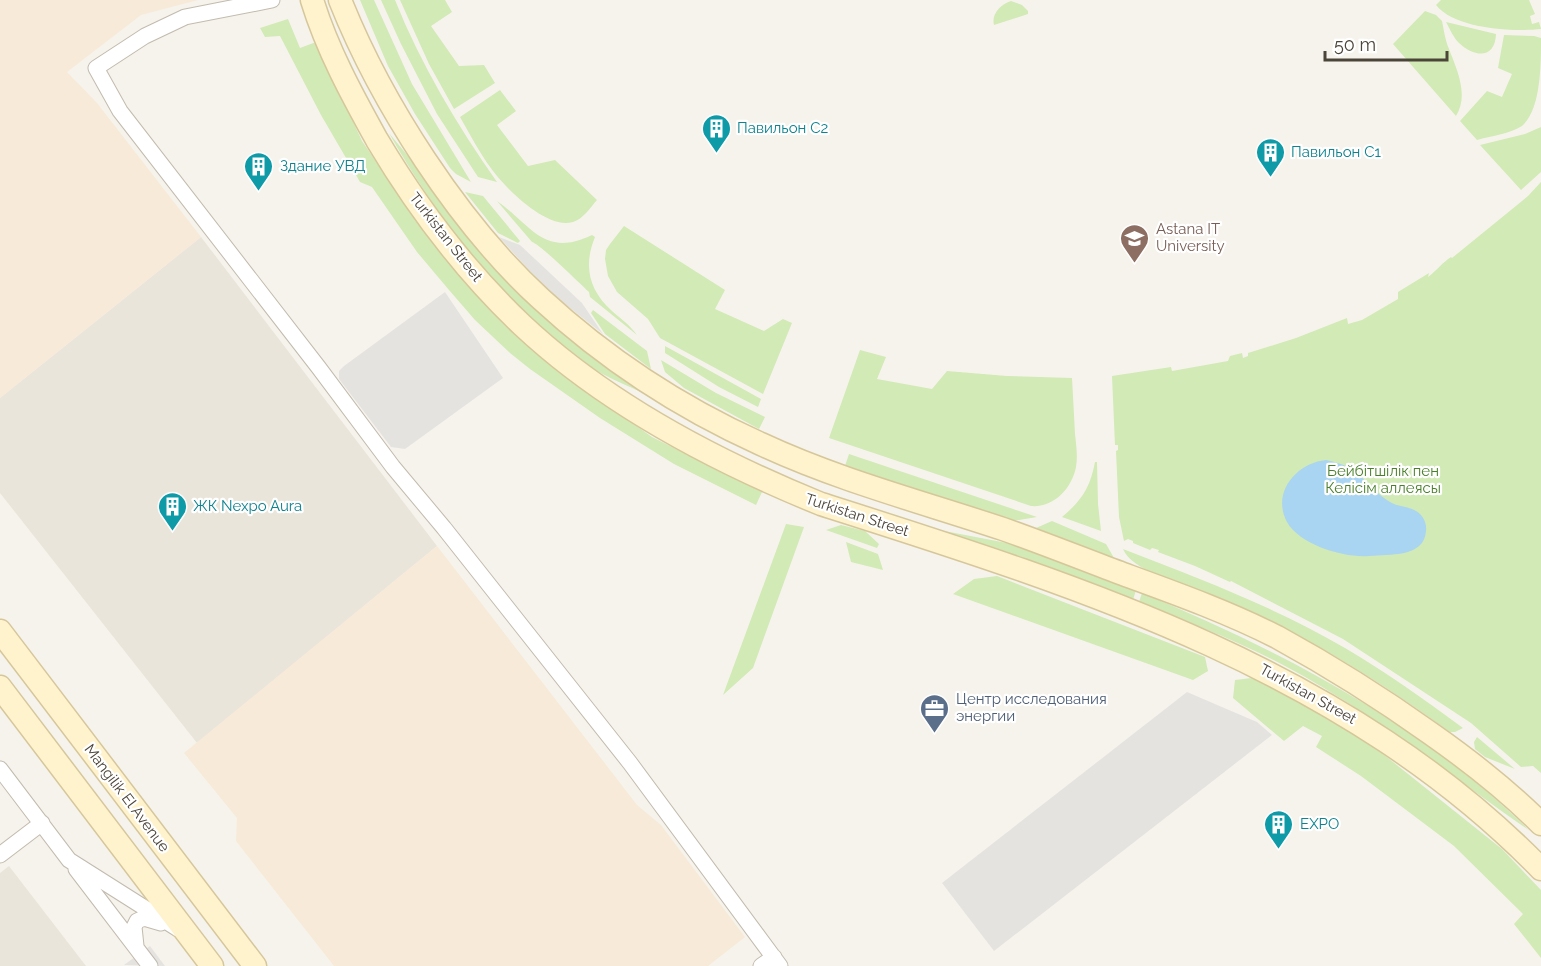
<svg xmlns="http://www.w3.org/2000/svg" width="1541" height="966" font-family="Raleway,sans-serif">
<rect width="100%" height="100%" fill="#f6f3ec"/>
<path fill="#eae5da" d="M201 237 437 546 197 743 0 493V398Z
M9 866 86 966H0V873Z"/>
<path fill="#f7ead8" d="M0 0H198L141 15 67 72 97 103 201 237 0 398Z
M437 546 637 805 661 825 745 937 708 966H334L236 841 237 818 184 753Z"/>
<path fill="#d2eab5" d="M360 0H374L412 84 471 182 456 174 450 168 415 114 388 66Z
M381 0H395C421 65 457 125 497 182L478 177 437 114 401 44Z
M400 0H445L452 12 431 26 459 66 484 65 495 83 454 109 429 64Z
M1441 0H1529L1535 14 1530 16 1532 24 1539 22 1541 29C1512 32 1455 29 1436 5Z
M1011 1 1022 5 1028 11V14L994 25C991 14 1001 4 1011 1Z
M1425 11 1436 15 1442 21C1444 30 1445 40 1449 49 1457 70 1469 95 1456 116L1393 44Z
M288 19 300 48 316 42 362 141 415 219 493 312 550 365 652 437 762 492 756 505 674 464 600 418 530 369 510 353 475 320 449 290 417 252 372 187 360 182 321 115 280 36 265 37 260 28Z
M1446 22 1496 34C1495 60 1474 57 1459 43 1453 37 1450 29 1446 22Z
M1504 35 1534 36 1541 38C1541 66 1541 109 1522 126 1509 134 1491 136 1477 140L1460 121 1487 91 1502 97 1512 74 1498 68Z
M500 90 516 111 497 125 528 166 555 160 597 200C590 208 583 219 573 222 552 229 520 201 506 186 487 167 473 140 460 117Z
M1541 127V172L1521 190 1480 145 1525 134Z
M389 133 523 296 558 329 598 361 645 394C627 385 607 378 591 367 508 310 438 220 389 133Z
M1541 182V773L1533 766 1521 767 1471 723 1343 639 1231 581 1230 582 1195 566 1158 552 1159 550 1152 548 1150 550 1133 543V541L1128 539 1124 541 1119 517 1116 451 1118 450V445H1115L1112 376 1171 367 1172 371 1228 361 1230 356 1242 353 1243 358 1248 356V353L1296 338 1347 318 1348 324 1362 320 1398 299V292L1429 273 1428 277C1437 270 1442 263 1451 257L1452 258 1528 196Z
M465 192 483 196 520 241 518 243 498 233Z
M497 201C532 226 544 258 592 235L595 237C583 266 589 290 612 311 621 319 630 325 637 335L590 297 589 292C579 283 540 244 532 242Z
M624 226 725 290 715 309 764 331 783 319 792 323 763 394 660 338 648 319 617 292 608 276 605 259 606 250 610 244Z
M593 310 647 351 651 369 605 334 591 313Z
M665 346 761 399 758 407 719 387 665 353Z
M860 350 886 357 877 379 932 389 947 371 1007 376 1072 378C1073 396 1074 415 1075 434 1076 444 1078 456 1076 467 1072 488 1054 508 1031 506L829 438Z
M661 360 716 393 765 417 759 429 684 388 665 372Z
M849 454 1037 517 1019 520H1010L845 466Z
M1095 462H1097L1098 504 1101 531 1062 517C1082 500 1090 488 1095 462Z
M1052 521 1106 544 1114 558 1036 528Z
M786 524 804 527 753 668 723 695Z
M841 525 865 531 879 544 877 548 826 530Z
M934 529 1007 543 1136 590 1133 600Z
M846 542 878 554 883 570 851 562Z
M1123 549C1198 578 1275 607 1345 648 1386 672 1425 700 1463 728L1455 732H1450C1373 676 1290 625 1201 591 1179 582 1132 571 1123 549Z
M997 576 1205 657 1208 671 1193 680 953 594 974 579Z
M1142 593C1284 652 1420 723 1530 831 1449 775 1372 712 1285 666 1238 641 1188 622 1139 602Z
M1260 677 1373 746 1502 849 1541 890V958L1514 924 1523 914 1454 846 1361 776 1316 747 1322 736 1303 726 1284 741 1233 698 1235 680Z
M1477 737 1515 769 1485 757 1475 749 1474 742Z"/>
<path fill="#e5e3e0" d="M499 237 520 245 582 303 603 334 546 289Z
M445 292 503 378 405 449 391 447 339 379V371L344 366Z
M1187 692 1257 722 1272 735 994 951 942 883Z
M150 946 165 966 124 965Z"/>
<path fill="#a9d4f2" d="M1326 460C1363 467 1364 486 1390 502 1398 507 1408 506 1416 511 1423 515 1427 523 1426 531 1424 558 1389 554 1369 556 1344 558 1300 545 1287 522 1271 492 1297 463 1326 460Z"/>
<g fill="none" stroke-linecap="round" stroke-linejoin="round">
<defs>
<path id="street" d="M272 0 185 17 145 36 96 68 120 111 319 368 393 467 444 528 630 763 780 966
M0 769 69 860 178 929
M0 855 42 823
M76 869 150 966
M136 946 134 927 137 921 144 918 161 923
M761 966 774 957"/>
<path id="secondary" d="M312 0C327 49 352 95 377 140 417 207 465 271 522 325 606 404 715 461 821 504 1079 586 1346 669 1541 869
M340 0C381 103 459 224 541 299 606 359 681 408 761 444 838 480 922 502 1003 529 1043 543 1083 559 1123 574 1175 593 1228 612 1277 637 1330 666 1381 698 1430 733 1470 761 1507 790 1541 824
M0 631 255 966
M0 687 212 966"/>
</defs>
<use href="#street" stroke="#c2bbae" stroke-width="17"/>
<use href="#secondary" stroke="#d6c79b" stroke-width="25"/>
<use href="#street" stroke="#fff" stroke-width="15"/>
<use href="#secondary" stroke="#fff3cd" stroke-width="22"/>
</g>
<defs>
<symbol id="building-pin" viewBox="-11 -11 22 30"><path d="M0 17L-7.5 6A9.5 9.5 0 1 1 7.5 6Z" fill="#0f9aa8" stroke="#fff"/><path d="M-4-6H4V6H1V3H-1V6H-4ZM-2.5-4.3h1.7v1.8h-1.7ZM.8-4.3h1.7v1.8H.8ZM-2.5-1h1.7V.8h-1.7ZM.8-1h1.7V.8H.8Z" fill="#fff"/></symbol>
<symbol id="university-pin" viewBox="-11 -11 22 30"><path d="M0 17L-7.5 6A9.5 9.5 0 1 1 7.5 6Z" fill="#8d6e63" stroke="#fff"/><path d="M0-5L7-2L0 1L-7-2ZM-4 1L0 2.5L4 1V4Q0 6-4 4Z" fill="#fff"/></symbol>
<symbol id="office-pin" viewBox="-11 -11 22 30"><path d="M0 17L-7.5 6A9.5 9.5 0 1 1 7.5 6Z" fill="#5c6f8a" stroke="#fff"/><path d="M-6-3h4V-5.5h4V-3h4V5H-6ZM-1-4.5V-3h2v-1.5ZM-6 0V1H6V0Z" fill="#fff"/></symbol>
</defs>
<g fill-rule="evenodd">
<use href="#building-pin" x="700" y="112" width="33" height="45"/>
<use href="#building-pin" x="1254" y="136" width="33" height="45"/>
<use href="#building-pin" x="242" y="150" width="33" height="45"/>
<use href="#university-pin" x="1118" y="222" width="33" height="45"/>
<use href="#building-pin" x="156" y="490" width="33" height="45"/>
<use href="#office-pin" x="918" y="692" width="33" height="45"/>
<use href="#building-pin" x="1262" y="808" width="33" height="45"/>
</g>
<g text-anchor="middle" stroke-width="4.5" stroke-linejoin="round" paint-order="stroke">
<g font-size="15" fill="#0d838f" stroke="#fff" text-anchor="start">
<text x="737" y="133">Павильон С2</text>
<text x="1291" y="157">Павильон С1</text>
<text x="280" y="171">Здание УВД</text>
<text x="193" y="511">ЖК Nexpo Aura</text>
<text x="1300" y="829">EXPO</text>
</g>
<g font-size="15" fill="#785e54" stroke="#fff" text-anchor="start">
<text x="1156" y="234">Astana IT<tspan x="1156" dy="17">University</tspan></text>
</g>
<g font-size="15" fill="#4b4439" stroke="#fff">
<text transform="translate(446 237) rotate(52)" y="5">Turkistan Street</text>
<text transform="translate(857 515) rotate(18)" y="5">Turkistan Street</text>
<text transform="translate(1308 694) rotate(29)" y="5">Turkistan Street</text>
<text transform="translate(127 798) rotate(53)" y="5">Mangilik El Avenue</text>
</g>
<g font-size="15" fill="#4a7f2a" stroke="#fff">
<text x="1383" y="476">Бейбітшілік пен<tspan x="1383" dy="17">Келісім аллеясы</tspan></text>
</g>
<g font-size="15" fill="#4e5e75" stroke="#fff" text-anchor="start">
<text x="956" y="704">Центр исследования<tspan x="956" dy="17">энергии</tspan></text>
</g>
</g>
<path d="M1325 51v9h122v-9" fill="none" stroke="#4b4439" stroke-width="3"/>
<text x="1334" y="51" font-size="18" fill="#4b4439" stroke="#ffffff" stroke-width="4.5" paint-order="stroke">50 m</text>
</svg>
